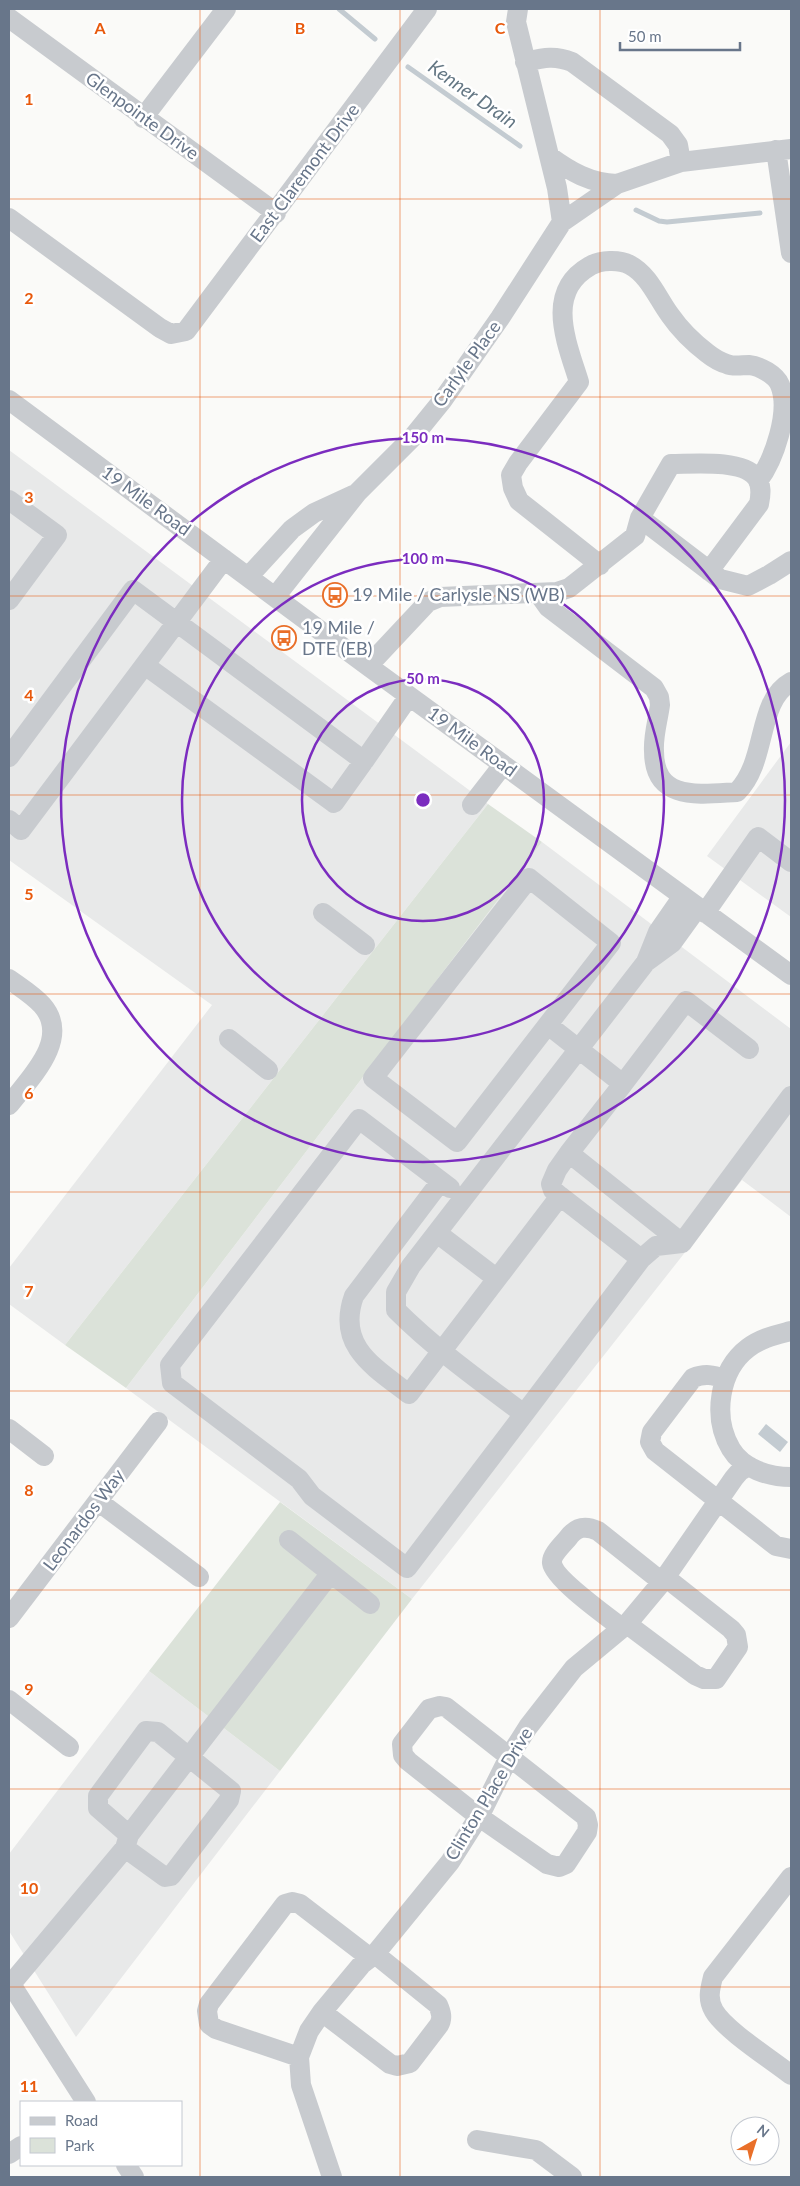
<svg xmlns="http://www.w3.org/2000/svg" width="800" height="2186" font-family="Lato,sans-serif">
<rect width="100%" height="100%" fill="#fafaf8"/>
<path fill="#e8e9e9" d="M9 450 488 804 65 1345 9 1304V1268L212 1005 9 860Z
M791 742V917L707 856Z
M542 842 791 1029V1217L742 1180 412 1599 126 1388Z
M149 1671 280 1771 76 2037 9 1931V1854Z"/>
<path fill="#dbe2d9" d="M488 804 542 842 126 1388 65 1345Z
M280 1502 412 1599 280 1771 149 1671Z"/>
<path fill="#c3cbd1" d="M766 1424 788 1442 780 1452 758 1434Z"/>
<g fill="none" stroke-linecap="round" stroke-linejoin="round">
<path stroke="#c3cbd1" stroke-width="5" d="M339 9 375 39
M408 67 520 146
M636 210 659 221 667 222 760 213"/>
<path stroke="#c8cbcf" stroke-width="20" d="M518 9 516 22 557 188 562 222
M9 18 276 213
M525 62C543 58 554 55 572 62L670 134 678 145 681 162
M143 118 226 9
M776 150 791 253
M549 156C571 172 590 183 617 184
M9 218 160 328 171 334 186 331 427 9
M9 400 368 666 791 975
M9 500 57 535 9 600
M640 518 720 579 748 586 769 575 791 561
M600 565 519 501 513 488 511 475 518 463 579 382C567 343 544 292 590 266 600 260 619 259 630 265 649 275 658 299 670 315 679 328 694 343 707 353 712 357 720 362 727 364 733 367 742 365 749 365 760 366 776 375 780 385 791 411 774 460 758 481
M248 577 292 529 314 513 353 495
M538 593 548 607 654 688 659 697 660 705C658 720 653 736 654 751 654 802 700 794 737 792 768 761 756 701 791 682
M275 597 357 493 412 438 442 401 500 318 562 222 617 184 681 162 791 149
M368 666 428 602 440 597 557 592 569 588 635 536 640 518 671 464C692 464 741 459 756 477 762 485 761 494 759 504L709 571
M9 757 133 590 364 761 334 803 146 666
M364 761 409 696
M472 805 503 765
M9 820 21 830 224 559
M529 878 611 943 457 1142 373 1078Z
M323 913 365 945
M705 913 758 837 791 862
M646 962 658 932 683 896
M9 979C20 987 33 995 42 1005 72 1039 29 1079 9 1105
M548 1025 623 1084 569 1153 682 1243 791 1096
M229 1039 268 1070
M623 1084 686 1001 749 1049
M441 1181 354 1296C336 1346 374 1367 409 1394 459 1328 509 1262 560 1196L641 1259 524 1414C480 1381 435 1349 396 1310V1292L411 1266 646 962 672 943 698 907
M450 1188 359 1119 170 1365 172 1383 299 1479 312 1496 407 1568 524 1414
M560 1196 553 1190 551 1184 557 1170 569 1153
M437 1233 496 1278
M641 1259 656 1246 682 1243
M791 1331C776 1335 761 1338 748 1348 719 1370 712 1417 731 1449 743 1469 769 1477 791 1477
M725 1379C713 1375 705 1373 693 1378L652 1432 650 1442 655 1451 776 1546 791 1549
M9 1429 44 1456
M99 1502 199 1577
M289 1540 370 1604
M9 1618 158 1422
M627 1624 695 1675 704 1679H716L738 1647 736 1635 731 1629 665 1577
M622 1628C608 1617 554 1579 552 1563 551 1555 563 1544 568 1538 576 1527 585 1525 598 1531L662 1582
M9 1700 69 1747
M440 1706 446 1707 586 1817 588 1825 587 1832 566 1864 559 1867 547 1864 478 1816 408 1761 403 1755 402 1744 429 1709Z
M129 1835 330 1574
M791 1877 713 1977C710 1989 707 1999 714 2011 725 2030 772 2060 791 2075
M9 1981 86 2102
M11 1984 125 1848 129 1835 98 1808V1796L146 1731 158 1732 231 1791 229 1800 171 1876 165 1877 125 1848
M322 2012 390 2064 397 2066 410 2063 439 2025C443 2018 441 2012 438 2005L375 1954
M299 2057 216 2029 209 2024 207 2011 209 2004 285 1904 292 1902 300 1904 369 1957
M477 2140 536 2150 572 2177
M9 2154 21 2146
M126 2165 134 2177
M332 2177 301 2085 299 2057 309 2031 322 2012 362 1964 375 1954 450 1862 481 1813 509 1757 528 1727 574 1668 627 1624 662 1582 734 1478 740 1471 749 1466"/>
</g>
<path fill="none" stroke="#e8590c" stroke-width="1" stroke-opacity="0.55" d="M200 9V2177M400 9V2177M600 9V2177M9 199H791M9 397H791M9 596H791M9 795H791M9 994H791M9 1192H791M9 1391H791M9 1590H791M9 1789H791M9 1987H791"/>
<g fill="none" stroke="#7b2cbf" stroke-width="2.5">
<circle cx="423" cy="800" r="121"/>
<circle cx="423" cy="800" r="241"/>
<circle cx="423" cy="800" r="362"/>
</g>
<defs>
<symbol id="bus-ring" viewBox="-11 -11 22 22"><circle r="9.5" fill="#fff" stroke="#e96f29" stroke-width="1.5"/><path d="M-5-6H5V4H4V6H2V4H-2V6H-4V4H-5ZM-3.5-4V0h7V-4ZM-3.5 1.2v1.5H-2V1.2ZM2 1.2v1.5H3.5V1.2Z" fill="#e96f29"/></symbol>
</defs>
<g fill-rule="evenodd">
<use href="#bus-ring" x="321" y="581" width="28" height="28"/>
<use href="#bus-ring" x="270" y="624" width="28" height="28"/>
</g>
<g text-anchor="middle" stroke-width="5" stroke-linejoin="round" paint-order="stroke">
<g font-size="18" fill="#68768a" stroke="#fff">
<text transform="translate(142 116) rotate(36)" y="6">Glenpointe Drive</text>
<text transform="translate(305 173) rotate(-53)" y="6">East Claremont Drive</text>
<text transform="translate(467 364) rotate(-54)" y="6">Carlyle Place</text>
<text transform="translate(146 501) rotate(36)" y="6">19 Mile Road</text>
<text transform="translate(472 742) rotate(36)" y="6">19 Mile Road</text>
<text transform="translate(84 1520) rotate(-53)" y="6">Leonardos Way</text>
<text transform="translate(489 1794) rotate(-59)" y="6">Clinton Place Drive</text>
</g>
<g font-size="18" fill="#68768a" stroke="#fff" text-anchor="start">
<text x="352" y="601">19 Mile / Carlysle NS (WB)</text>
<text x="302" y="634">19 Mile /<tspan x="302" dy="21">DTE (EB)</tspan></text>
</g>
<g font-size="19" font-style="italic" fill="#647784" stroke="#fff">
<text transform="translate(473 94) rotate(35)" y="7">Kenner Drain</text>
</g>
</g>
<g font-size="16" text-anchor="middle" font-weight="bold" fill="#e8590c" stroke="#fff" stroke-width="5" stroke-linejoin="round" paint-order="stroke">
<text x="100" y="34">A</text>
<text x="300" y="34">B</text>
<text x="500" y="34">C</text>
<text x="29" y="105">1</text>
<text x="29" y="304">2</text>
<text x="29" y="503">3</text>
<text x="29" y="701">4</text>
<text x="29" y="900">5</text>
<text x="29" y="1099">6</text>
<text x="29" y="1297">7</text>
<text x="29" y="1496">8</text>
<text x="29" y="1695">9</text>
<text x="29" y="1894">10</text>
<text x="29" y="2092">11</text>
</g>
<circle cx="423" cy="800" r="8" fill="#7b2cbf" stroke="#fff" stroke-width="2.5"/>
<g font-size="15" text-anchor="middle" font-weight="bold" fill="#7b2cbf" stroke="#fff" stroke-width="5" stroke-linejoin="round" paint-order="stroke">
<text x="423" y="443">150 m</text>
<text x="423" y="564">100 m</text>
<text x="423" y="684">50 m</text>
</g>
<rect width="800" height="2186" fill="none" stroke="#68768a" stroke-width="20"/>
<rect x="20" y="2101" width="162" height="65" fill="#ffffff" stroke="#c3c8d0"/>
<rect x="30" y="2117" width="25" height="8" fill="#c8cbcf" stroke="#c3c8d0"/>
<text x="65" y="2126" font-size="15" fill="#68768a">Road</text>
<rect x="30" y="2138" width="25" height="15" fill="#dbe2d9" stroke="#c3c8d0"/>
<text x="65" y="2151" font-size="15" fill="#68768a">Park</text>
<g transform="translate(755 2141) rotate(39)"><circle r="24" fill="#ffffff" stroke="#c3c8d0"/>
<path d="M0-4L9 19L0 12L-9 19Z" fill="#e96f29"/>
<text y="-8" font-size="14" font-weight="bold" text-anchor="middle" fill="#68768a">N</text>
</g>
<path d="M620 42v8h120v-8" fill="none" stroke="#68768a" stroke-width="2.5"/>
<text x="628" y="42" font-size="15" fill="#68768a" stroke="#ffffff" stroke-width="4" paint-order="stroke">50 m</text>
</svg>
